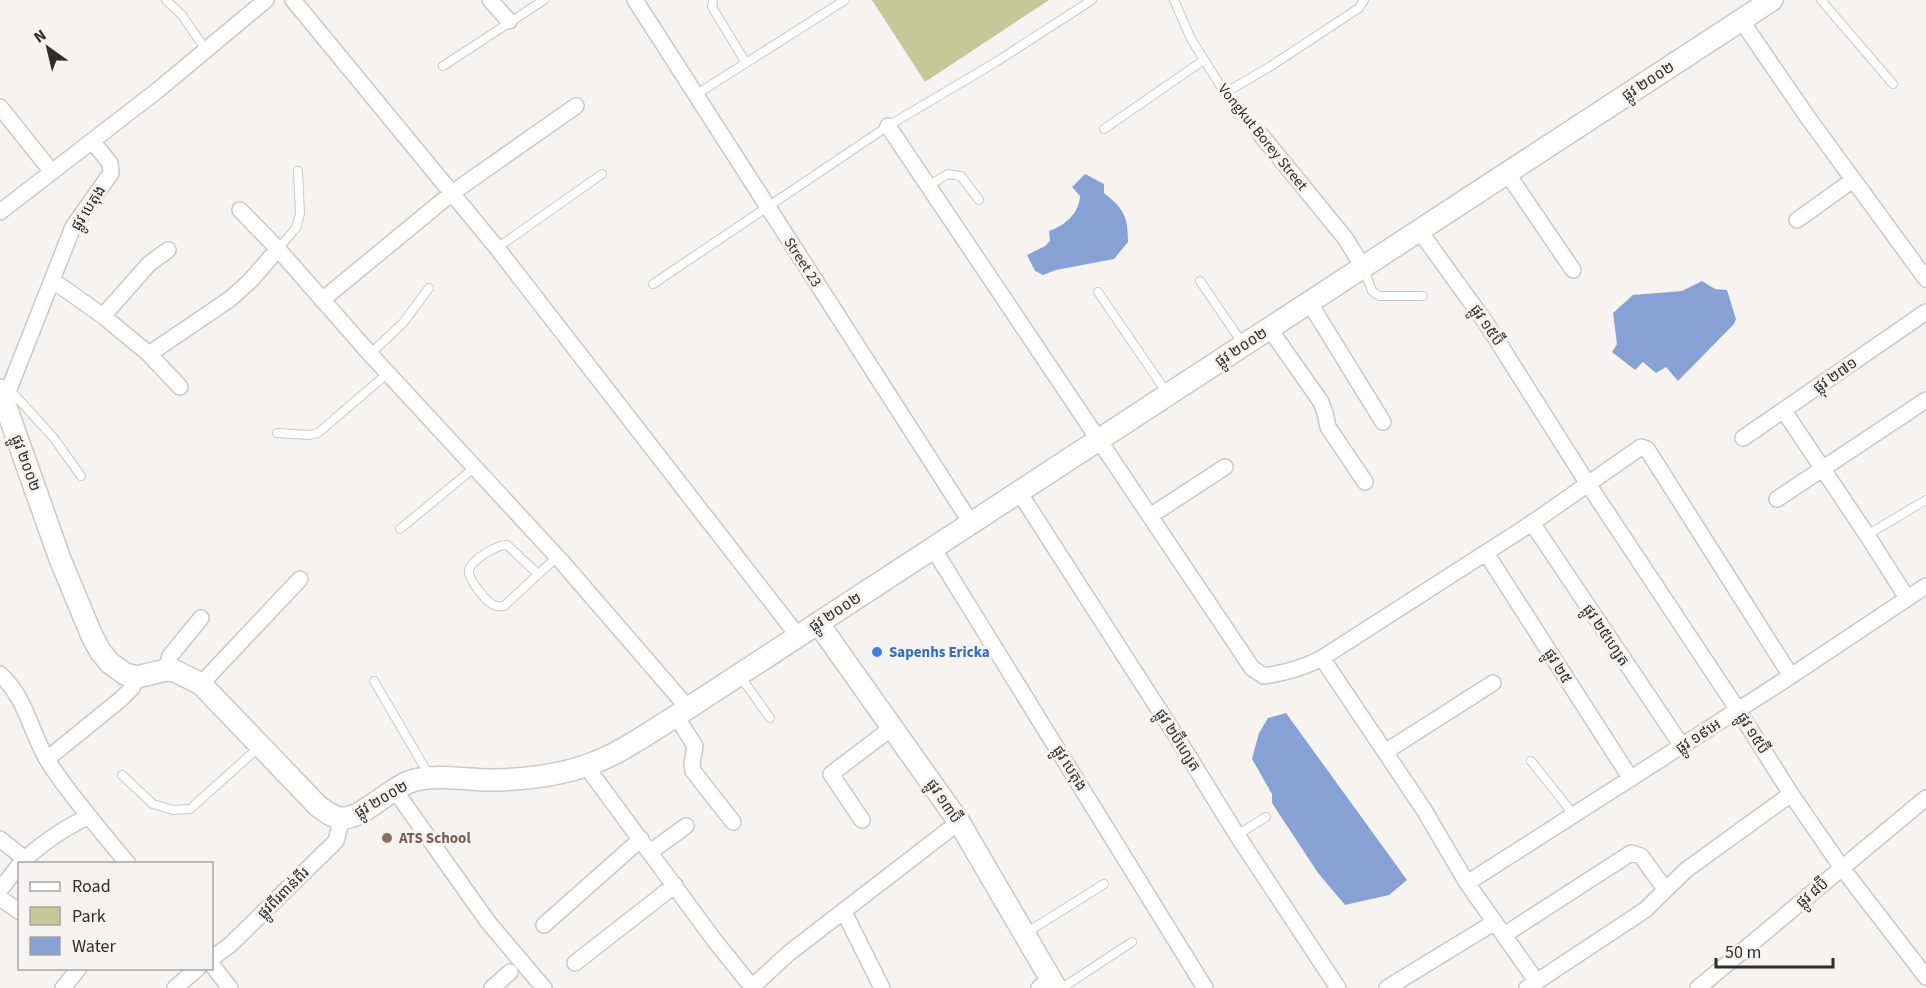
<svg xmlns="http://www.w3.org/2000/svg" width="1926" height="988" font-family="'Source Sans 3','Noto Sans Khmer',sans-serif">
<rect width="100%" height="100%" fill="#f7f3f0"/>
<path fill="#c4c999" d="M872 0H1049L925 82Z"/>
<path fill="#88a1d4" d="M1085 174 1104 184V193C1124 209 1128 216 1128 242L1114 259 1056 270 1043 275 1035 271 1027 255 1045 246 1050 241 1049 231C1066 225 1079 213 1080 196L1072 187Z
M1702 281 1715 289 1727 290 1736 319 1734 324 1678 381 1666 367 1656 373 1643 362 1635 370 1612 352 1617 344 1613 313 1633 295 1682 291Z
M1286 713 1407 880 1389 895 1345 905 1318 873 1272 803V794L1252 759 1259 733 1268 718Z"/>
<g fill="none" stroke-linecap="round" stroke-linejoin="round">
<defs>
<path id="lane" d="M166 0 181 14 206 50
M713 0 712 7 746 63
M1174 0 1191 39 1225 93 1261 135
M1821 0 1893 84
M443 66 544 0
M1225 93 1271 66 1359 8 1364 0
M697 94 845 0
M1104 129 1204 60
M928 186 948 174 961 176 979 200
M497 248 602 174
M278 249 296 228 300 214 298 171
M1364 269 1372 291 1379 296H1423
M1200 281 1243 344
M653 284 888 126 996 62 1092 0
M1098 292 1167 393
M370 354 403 323 429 288
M9 389 53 437 81 476
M277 433 310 435 318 433 388 373
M400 529 475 467
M1867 535 1926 500
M538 574 507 545C498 544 469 561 469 571 468 579 487 603 494 605 498 607 499 606 504 606L557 557
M740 676 770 718
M374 681 429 775
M1531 761 1574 815
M122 775 153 804 173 810 190 809 258 748
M1237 835 1266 817
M1026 933 1104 884
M1062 988 1132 942"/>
<path id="street" d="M293 0 497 248 798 636
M490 0 509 21
M635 0 971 523
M1741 20 1806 115 1926 279
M0 107 52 172
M888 126 1252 668 1264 676C1284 673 1304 668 1322 658L1532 523 1641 447 1647 449 1791 676
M1261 135 1345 238 1363 267
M1507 173 1573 270
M240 210 278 249 370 354 562 562 688 708
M0 212 158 90 266 0
M1797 220 1853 180
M1419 230 1486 323 1588 484 1738 710 1791 794 1842 868 1926 977
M52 280 103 316 149 354 180 387
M322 300 452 193 576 106
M1309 302 1383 422
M103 316 149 264 168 250
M1269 328 1321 402 1325 413 1328 427 1365 482
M149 354 230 299 250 281 278 249
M1 392 9 389 73 227 111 173 110 163 92 141
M1784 411 1867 535 1907 598
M1743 438 1926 312
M1019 492 1176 736 1237 835 1338 988
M1777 499 1926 400
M1150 516 1225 467
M1532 523 1682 746
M933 548 1205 988
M1486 553 1631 779
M1322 658 1424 810 1467 883 1537 982
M166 670 170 656 201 618
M0 674C29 701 30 735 51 766 74 800 102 832 128 864
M201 684 300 579
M676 716 695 746 692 764 693 771 733 822
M1385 752 1493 683
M47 759 121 699 132 688 137 677
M586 766 715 941 752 987
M394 789 488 922 544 988
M862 820 831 774 893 727
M0 839 25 859
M650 852 686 826
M20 864C41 843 63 829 89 816
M1467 883 1791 676 1926 586
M0 890 20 864
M0 898 20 912
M844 912 882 988
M544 925 641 839
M1504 935 1631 853 1641 856 1665 889
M212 958 230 945 336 841 342 818
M575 963 675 885
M212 965 230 988
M63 988 79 968
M175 988 198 968
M492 988 510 972
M751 988 789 953 959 822
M1039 988 1051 979
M1387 988 1495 922
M1527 988 1645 910 1686 870 1791 794
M1698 988 1926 798"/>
<path id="secondary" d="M0 390 60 559 92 636 100 651 110 663 125 674 137 677 166 670 175 671 201 684 318 806C325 811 333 818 342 818 363 819 391 786 415 780 442 774 470 781 497 780 534 779 571 774 605 758 630 747 653 730 676 716L1772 0
M818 623 959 822 1056 988"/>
</defs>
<use href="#lane" stroke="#cbc8c5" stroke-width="10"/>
<use href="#street" stroke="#cbc8c5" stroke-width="18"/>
<use href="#secondary" stroke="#cbc8c5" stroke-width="24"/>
<use href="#lane" stroke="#fff" stroke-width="8"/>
<use href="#street" stroke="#fff" stroke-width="15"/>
<use href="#secondary" stroke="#fff" stroke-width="21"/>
</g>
<circle fill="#3f7fe0" stroke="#f7f3f0" stroke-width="2" cx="877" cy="652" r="6"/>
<circle fill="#8d6e63" stroke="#f7f3f0" stroke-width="2" cx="387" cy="838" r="6"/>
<g text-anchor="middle" stroke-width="6" stroke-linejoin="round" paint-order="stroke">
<g font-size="15" fill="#2f2e2d" stroke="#f7f3f0">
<text transform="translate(1648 81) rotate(-33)" y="5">ផ្លូវ ២០០២</text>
<text transform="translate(1263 137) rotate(51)" y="5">Vongkut Borey Street</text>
<text transform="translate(88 208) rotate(-57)" y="5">ផ្លូវ បេតុង</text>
<text transform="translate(803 262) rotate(57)" y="5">Street 23</text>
<text transform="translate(1487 325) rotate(56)" y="5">ផ្លូវ ១៥ប៊ី</text>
<text transform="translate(1241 347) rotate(-33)" y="5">ផ្លូវ ២០០២</text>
<text transform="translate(1835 375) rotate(-35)" y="5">ផ្លុវ ២៧១</text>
<text transform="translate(26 463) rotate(70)" y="5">ផ្លូវ ២០០២</text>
<text transform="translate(835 612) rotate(-33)" y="5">ផ្លូវ ២០០២</text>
<text transform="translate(1606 635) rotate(56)" y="5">ផ្លូវ ២៥ហ្សេត</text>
<text transform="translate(1558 666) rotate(58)" y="5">ផ្លូវ ២៥</text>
<text transform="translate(1753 733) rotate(58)" y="5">ផ្លូវ ១៥ប៊ី</text>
<text transform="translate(1698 736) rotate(-33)" y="5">ផ្លូវ ១៩អេ</text>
<text transform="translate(1178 740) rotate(58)" y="5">ផ្លូវ ២ប៊ីហ្សេត</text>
<text transform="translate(1070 768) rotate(58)" y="5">ផ្លូវ បេតុង</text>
<text transform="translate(381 799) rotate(-30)" y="5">ផ្លូវ ២០០២</text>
<text transform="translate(944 801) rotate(56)" y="5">ផ្លូវ ១៣ប៊ី</text>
<text transform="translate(283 893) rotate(-45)" y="5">ផ្លូវពីរពាន់ពីរ</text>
<text transform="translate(1812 893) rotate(-40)" y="5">ផ្លូវ ៨ប៊ី</text>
</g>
<g font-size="15" font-weight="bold" fill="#366cbe" stroke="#f7f3f0" text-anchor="start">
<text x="889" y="657">Sapenhs Ericka</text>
</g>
<g font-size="15" font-weight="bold" fill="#785e54" stroke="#f7f3f0" text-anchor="start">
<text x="399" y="843">ATS School</text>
</g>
</g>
<rect x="18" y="862" width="195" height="108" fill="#f7f3f0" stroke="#a7a4a2" stroke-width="1.5"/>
<rect x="30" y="882" width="30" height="9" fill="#ffffff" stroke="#a7a4a2" stroke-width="1.5"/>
<text x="72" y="892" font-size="18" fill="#2f2e2d">Road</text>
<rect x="30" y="907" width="30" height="18" fill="#c4c999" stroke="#a7a4a2" stroke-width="1.5"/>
<text x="72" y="922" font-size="18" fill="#2f2e2d">Park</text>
<rect x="30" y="937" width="30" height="18" fill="#88a1d4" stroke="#a7a4a2" stroke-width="1.5"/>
<text x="72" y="952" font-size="18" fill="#2f2e2d">Water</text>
<g transform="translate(48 48) rotate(326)" stroke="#f7f3f0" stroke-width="4.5" paint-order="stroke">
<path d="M0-4.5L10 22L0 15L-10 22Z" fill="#2f2e2d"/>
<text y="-9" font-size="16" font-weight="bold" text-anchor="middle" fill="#2f2e2d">N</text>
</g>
<path d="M1716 958v9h117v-9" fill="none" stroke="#2f2e2d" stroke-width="3"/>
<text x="1725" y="958" font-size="18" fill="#2f2e2d" stroke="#f7f3f0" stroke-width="4.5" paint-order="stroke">50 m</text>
</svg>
